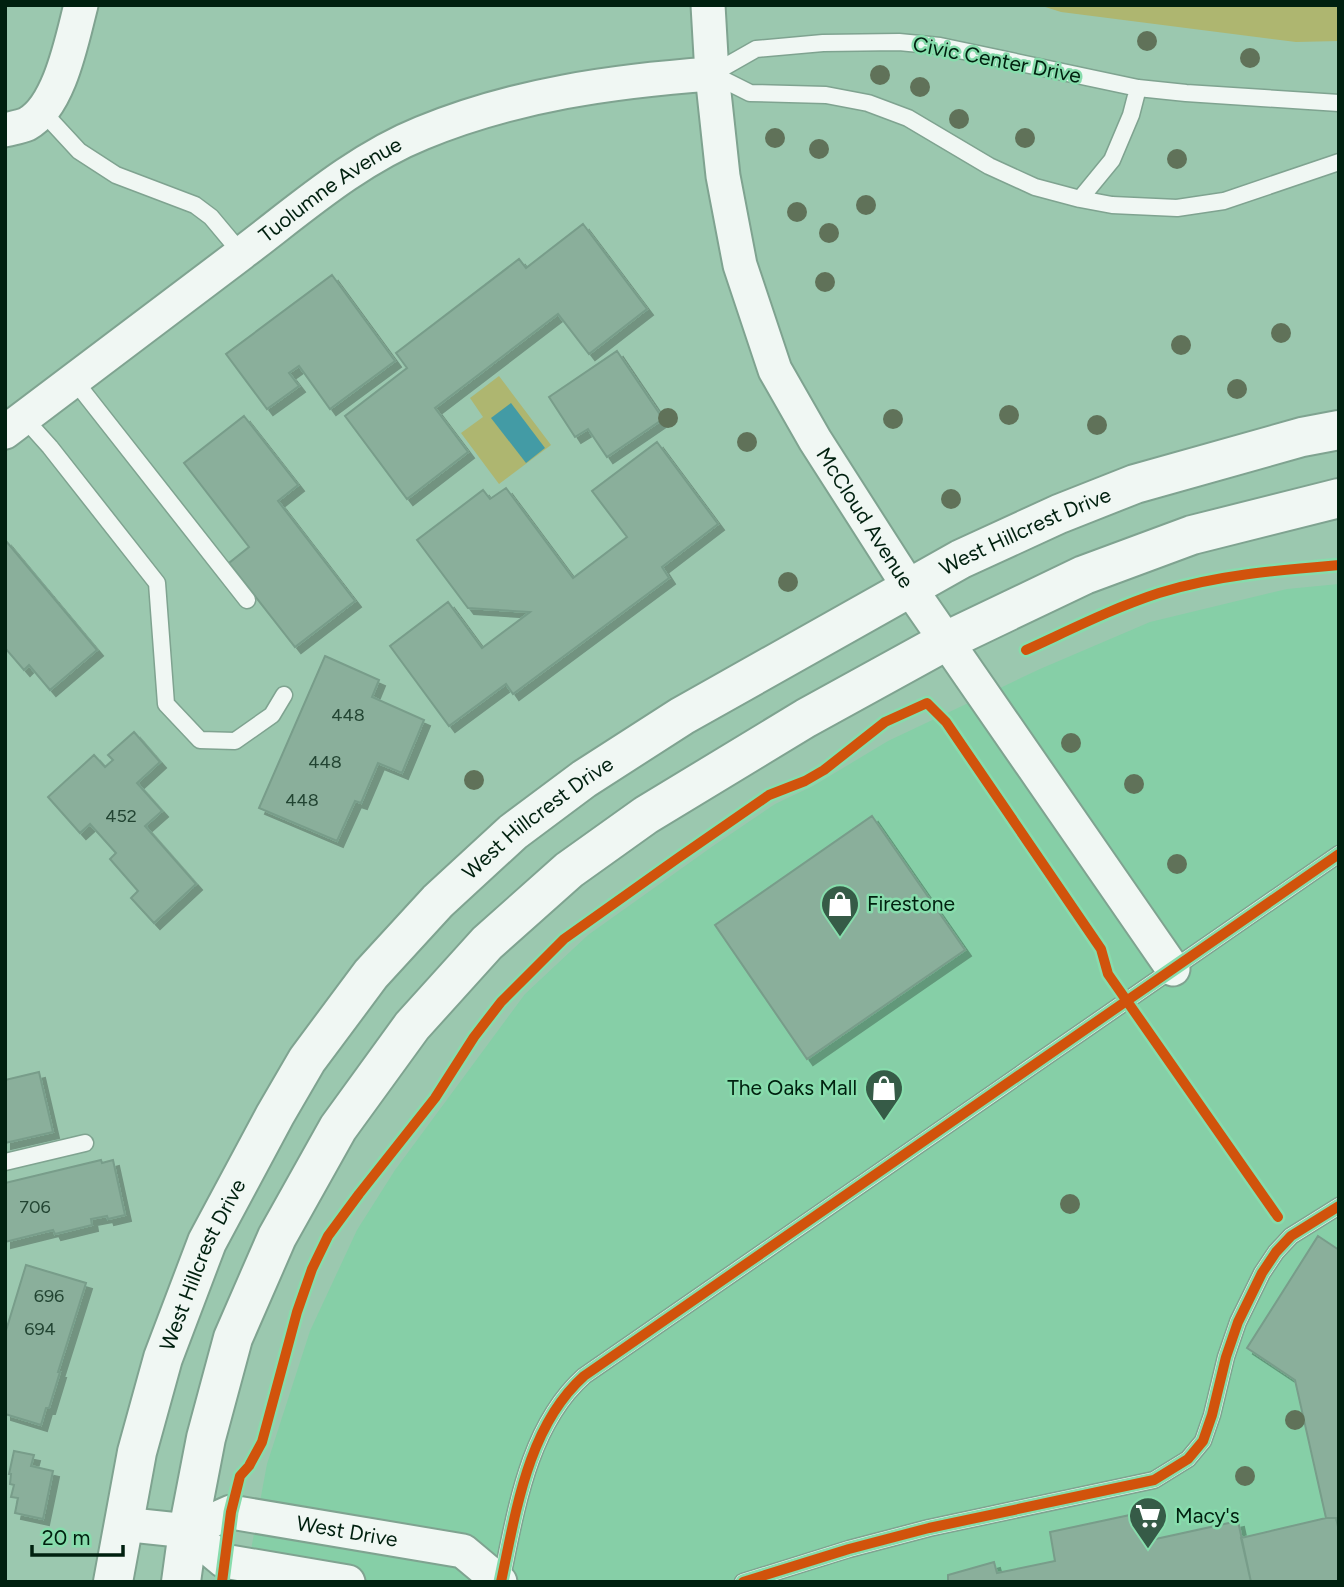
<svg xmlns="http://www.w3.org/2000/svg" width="1344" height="1587" font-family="Figtree,sans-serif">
<defs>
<filter id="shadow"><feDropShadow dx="6" dy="6" stdDeviation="0" flood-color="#0004"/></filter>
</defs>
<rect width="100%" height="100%" fill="#9bc8af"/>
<path fill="#86cfa7" d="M1339 584V1582H245L267 1464 310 1331 357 1230 395 1170 525 994 588 935 713 846 775 804 813 786 888 741 1040 669 1150 622 1287 589Z"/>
<path fill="#aeb670" d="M1039 5H1339V41L1296 42 1061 12Z
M499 376 551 445 499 484 461 433 483 417 470 398Z"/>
<path fill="#439ba5" d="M511 403 545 448 526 463 491 418Z"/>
<path fill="#8aaf9b" stroke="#789d8a" stroke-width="2" filter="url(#shadow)" d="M583 224 647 309 589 354 558 314 435 408 468 452 407 499 345 416 407 368 396 353 519 259 526 268Z
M332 275 395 361 330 409 299 366 289 373 299 386 267 409 226 354Z
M617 351 663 419 607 457 588 429 575 437 549 397Z
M244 416 298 485 278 501 355 601 295 647 229 563 249 547 184 463Z
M657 442 718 524 662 567 669 578 513 694 506 684 449 726 390 646 448 602 482 648 530 612 468 608 417 540 483 490 490 499 506 488 573 578 627 537 592 491Z
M6 541 97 650 50 690 29 665 24 670 5 648Z
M325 656 379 680 372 697 424 720 402 773 378 763 361 803 355 801 337 841 259 808Z
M134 732 160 762 137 783 162 811 145 826 196 884 154 923 131 898 138 891 110 859 116 853 90 824 80 833 48 797 94 755 105 767 113 760 108 755Z
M872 816 965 950 807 1059 715 925Z
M39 1072 53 1132 5 1143V1080Z
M101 1160 102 1163 113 1160 125 1215 108 1219 107 1216 91 1219 92 1225 55 1234 53 1230 5 1242V1183Z
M1318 1236 1339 1250V1531L1336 1518H1326L1295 1380 1247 1348Z
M26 1265 86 1283 58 1372H60L49 1408H46L41 1425 5 1414V1334Z
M14 1451 34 1455 31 1466 53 1471 43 1519 15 1513 18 1498 11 1497 14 1485 10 1484 11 1474H9Z
M1144 1512 1151 1540 1238 1521 1251 1582H948V1575L994 1562 997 1573 1055 1561 1050 1532Z
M1326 1518H1336L1339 1531V1582H1251L1241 1538Z"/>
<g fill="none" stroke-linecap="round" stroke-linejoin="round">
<defs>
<path id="service" d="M712 74 750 93 826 95 868 103 908 118 989 166 1035 187 1080 199 1112 205 1177 208 1224 201 1339 162
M712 74 756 49 823 43 899 42 940 46 1138 88 1186 93 1339 103
M42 111 79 151 116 175 195 205 211 217 242 254
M1080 199 1112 160 1131 115 1138 88
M74 380 247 600
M24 418 50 447 157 583 166 704 200 740 235 741 272 715 284 695
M5 1162 85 1143
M501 1582C516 1511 528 1426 584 1376L1339 854
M743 1582 849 1549 929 1528 1154 1480 1188 1459 1203 1441 1212 1415 1226 1357 1238 1322 1262 1273 1276 1252 1291 1236 1339 1206"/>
<g id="minor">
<path id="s1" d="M708 5 712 74 723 176 740 265 775 370 815 440 909 587 1173 969"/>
<path d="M5 130C12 128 20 127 27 124 60 106 72 39 81 5"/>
<path id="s2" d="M5 432C84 373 163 313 242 253 299 210 355 160 422 133 514 95 613 81 712 74"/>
<path id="s3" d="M122 1524 188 1531 231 1512 463 1551 500 1582"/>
<path d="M188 1531 224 1561 348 1582"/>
</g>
<g id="secondary">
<path id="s4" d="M113 1582 137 1452 163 1358 207 1242 275 1115 307 1060 371 974 438 901 513 832 584 779 682 716 961 559 1059 514 1135 484 1302 437 1339 430"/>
<path d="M181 1582 188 1531 206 1438 233 1338 277 1237 338 1128 412 1026 487 943 569 870 646 815 806 718 946 641 1084 575 1192 535 1339 498"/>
</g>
</defs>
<use href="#service" stroke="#7fa390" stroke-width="19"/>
<use href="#minor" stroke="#7fa390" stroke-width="37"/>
<use href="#secondary" stroke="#7fa390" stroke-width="42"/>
<use href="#service" stroke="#f0f7f3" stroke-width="16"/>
<use href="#minor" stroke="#f0f7f3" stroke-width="33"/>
<use href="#secondary" stroke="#f0f7f3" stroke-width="38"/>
<defs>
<path id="cycleway" d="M1026 650C1070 630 1113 608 1159 593 1217 575 1279 570 1339 565
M222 1582 231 1512 240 1476 249 1466 262 1442 297 1312 312 1269 328 1236 359 1194 435 1098 474 1037 501 1002 564 939 678 858 769 795 805 781 824 770 885 722 927 703 946 722 1101 949 1108 974 1278 1217
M501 1582C516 1511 528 1426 584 1376L1339 854
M743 1582 849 1549 929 1528 1154 1480 1188 1459 1203 1441 1212 1415 1226 1357 1238 1322 1262 1273 1276 1252 1291 1236 1339 1206"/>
</defs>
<use href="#cycleway" stroke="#87dcac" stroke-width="15"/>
<use href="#cycleway" stroke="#d1530c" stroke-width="10"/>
</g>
<g fill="#607259">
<circle cx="1147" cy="41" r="10"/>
<circle cx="1250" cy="58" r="10"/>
<circle cx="880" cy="75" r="10"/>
<circle cx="920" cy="87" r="10"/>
<circle cx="959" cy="119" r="10"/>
<circle cx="775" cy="138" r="10"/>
<circle cx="1025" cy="138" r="10"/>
<circle cx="819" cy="149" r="10"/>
<circle cx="1177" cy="159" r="10"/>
<circle cx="866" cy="205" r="10"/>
<circle cx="797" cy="212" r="10"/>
<circle cx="829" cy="233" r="10"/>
<circle cx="825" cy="282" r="10"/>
<circle cx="1281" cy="333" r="10"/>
<circle cx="1181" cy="345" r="10"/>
<circle cx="1237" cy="389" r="10"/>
<circle cx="1009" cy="415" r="10"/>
<circle cx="668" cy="418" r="10"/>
<circle cx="893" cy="419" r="10"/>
<circle cx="1097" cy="425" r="10"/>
<circle cx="747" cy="442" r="10"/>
<circle cx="951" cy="499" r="10"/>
<circle cx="788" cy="582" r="10"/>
<circle cx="1071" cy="743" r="10"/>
<circle cx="474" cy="780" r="10"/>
<circle cx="1134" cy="784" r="10"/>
<circle cx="1177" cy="864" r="10"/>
<circle cx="1070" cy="1204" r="10"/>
<circle cx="1295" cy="1420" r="10"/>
<circle cx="1245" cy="1476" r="10"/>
</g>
<defs>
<symbol id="shop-pin" viewBox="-11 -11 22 30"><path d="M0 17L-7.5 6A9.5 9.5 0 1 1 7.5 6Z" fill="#365b47" stroke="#87dcac"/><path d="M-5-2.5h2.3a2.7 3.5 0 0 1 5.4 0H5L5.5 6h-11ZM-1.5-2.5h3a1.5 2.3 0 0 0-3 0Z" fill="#fff"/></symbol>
<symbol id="supermarket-pin" viewBox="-11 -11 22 30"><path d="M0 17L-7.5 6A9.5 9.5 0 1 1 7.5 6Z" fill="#365b47" stroke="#87dcac"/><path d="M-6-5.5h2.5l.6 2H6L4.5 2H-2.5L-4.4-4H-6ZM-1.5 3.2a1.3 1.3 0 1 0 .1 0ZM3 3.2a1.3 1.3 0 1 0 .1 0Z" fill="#fff"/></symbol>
</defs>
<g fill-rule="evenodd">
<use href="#shop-pin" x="818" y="882" width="44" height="60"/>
<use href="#shop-pin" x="862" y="1066" width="44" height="60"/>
<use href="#supermarket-pin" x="1126" y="1494" width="44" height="60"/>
</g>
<g text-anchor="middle" stroke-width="5" stroke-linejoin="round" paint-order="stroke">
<g font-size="18" fill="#224432">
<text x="348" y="721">448</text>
<text x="325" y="768">448</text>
<text x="302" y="806">448</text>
<text x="121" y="822">452</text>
<text x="35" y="1213">706</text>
<text x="49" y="1302">696</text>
<text x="40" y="1335">694</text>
</g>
<g font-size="21" fill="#00200f" stroke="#87dcac">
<text transform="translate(997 60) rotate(11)" y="7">Civic Center Drive</text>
<text dy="7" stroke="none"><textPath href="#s2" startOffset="406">Tuolumne Avenue</textPath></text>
<text dy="7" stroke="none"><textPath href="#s1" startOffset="546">McCloud Avenue</textPath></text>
<text dy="7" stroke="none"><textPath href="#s4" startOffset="1465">West Hillcrest Drive</textPath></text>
<text dy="7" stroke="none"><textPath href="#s4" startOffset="898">West Hillcrest Drive</textPath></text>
<text dy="7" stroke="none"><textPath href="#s4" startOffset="331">West Hillcrest Drive</textPath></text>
<text dy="7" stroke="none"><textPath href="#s3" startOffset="231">West Drive</textPath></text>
</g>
<g font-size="21" fill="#00200f" stroke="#87dcac" text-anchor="start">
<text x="867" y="911">Firestone</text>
<text x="857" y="1095" text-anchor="end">The Oaks Mall</text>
<text x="1175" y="1523">Macy's</text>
</g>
</g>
<rect width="1344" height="1587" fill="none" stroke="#00200f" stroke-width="14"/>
<path d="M32 1545v10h91v-10" fill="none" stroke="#00200f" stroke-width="3.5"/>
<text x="42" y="1545" font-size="21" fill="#00200f" stroke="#87dcac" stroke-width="5" paint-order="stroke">20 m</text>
</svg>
